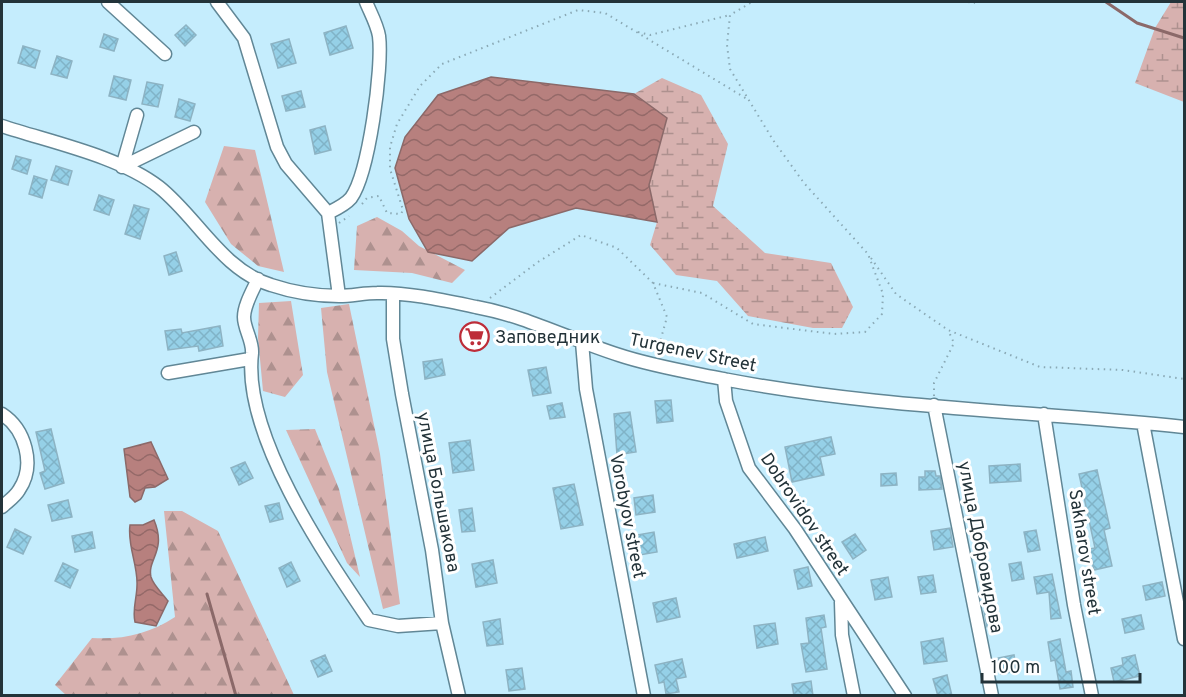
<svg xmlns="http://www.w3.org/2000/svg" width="1186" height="697" font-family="Overpass,sans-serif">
<defs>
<pattern id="forest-firs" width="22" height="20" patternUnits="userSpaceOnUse" patternTransform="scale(1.5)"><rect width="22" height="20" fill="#d7b1af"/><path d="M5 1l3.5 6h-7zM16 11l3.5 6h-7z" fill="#ae918f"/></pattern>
<pattern id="wetland-marsh" width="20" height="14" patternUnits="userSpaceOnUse" patternTransform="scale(1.5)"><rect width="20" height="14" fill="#d7b1af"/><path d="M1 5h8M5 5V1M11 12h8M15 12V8" fill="none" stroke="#ae918f"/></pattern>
<pattern id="water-waves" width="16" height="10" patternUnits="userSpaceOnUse" patternTransform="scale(1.5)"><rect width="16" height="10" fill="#b7807e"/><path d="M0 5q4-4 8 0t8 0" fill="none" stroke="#946968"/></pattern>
<pattern id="building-cross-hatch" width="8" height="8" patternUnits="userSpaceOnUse" patternTransform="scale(1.5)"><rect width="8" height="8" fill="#95d0e7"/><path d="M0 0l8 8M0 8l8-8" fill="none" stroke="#80b3c7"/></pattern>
</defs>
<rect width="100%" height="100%" fill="#c5edfd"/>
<path fill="url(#forest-firs)" d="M224 146 255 150 284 272 258 266 231 244 205 202Z
M377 217 402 231 419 246 465 270 452 283 412 273 354 270 357 226Z
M291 301 303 375 285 397 263 391 258 338 259 303Z
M349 304 380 454 400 604 383 609 327 372 321 308Z
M315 429 339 489 360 577 347 563 286 430Z
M164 511H182L218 531 294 695 67 696 55 685 92 638C122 640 149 634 175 617Z"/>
<path fill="url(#wetland-marsh)" d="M1171 2H1184V102L1135 83 1155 28Z
M662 78 701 95 728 144 713 206 765 253 831 263 853 307 842 328H813L748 316 717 281 676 275 650 245 657 222 649 185 667 118 634 94Z"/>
<path fill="url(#water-waves)" stroke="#8b6969" stroke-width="1.5" d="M491 77 634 94 667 118 649 185 657 222 576 208 509 228 472 261 428 252 409 219 395 168 405 137 438 95Z
M151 442 168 479 155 487 145 488 141 499 135 502 130 497 124 449Z
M154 520C167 551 147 559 151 577 153 585 163 594 168 601L156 626 135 622C132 610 137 598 137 585 138 565 127 545 130 525H143Z"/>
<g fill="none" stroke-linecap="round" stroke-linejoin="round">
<path stroke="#8b6969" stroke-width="3" d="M1106 2 1137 23 1184 38
M207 594 236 696"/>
</g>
<path fill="url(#building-cross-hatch)" stroke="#8db3c3" stroke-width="1.5" d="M186 25 196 35 185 46 175 35Z
M346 26 353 48 330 55 324 33Z
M104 34 118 39 114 51 100 47Z
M289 39 296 63 278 68 271 44Z
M23 46 40 51 35 68 18 63Z
M57 56 72 61 67 78 51 74Z
M114 76 131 80 126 100 109 96Z
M147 82 163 85 158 107 142 104Z
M301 91 305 107 286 111 282 96Z
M179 99 195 104 190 121 175 117Z
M325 126 331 150 315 154 310 130Z
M16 156 31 160 27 174 12 169Z
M56 166 72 171 68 185 51 180Z
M34 176 47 180 42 198 29 194Z
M99 195 114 200 109 215 94 210Z
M134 205 149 209 140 239 125 234Z
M176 252 182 271 169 275 164 256Z
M220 326 223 346 199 351 198 346 168 350 165 331 181 329 182 333Z
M442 359 445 375 425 379 423 362Z
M546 367 551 393 533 396 528 370Z
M671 400 673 421 657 423 655 401Z
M562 403 565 417 550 419 547 406Z
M630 412 636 452 617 455 614 414Z
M51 429 64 483 45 489 40 473 45 471 36 432Z
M831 437 835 454 820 457 824 475 792 482 785 447Z
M470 440 474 470 453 473 449 443Z
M245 462 253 478 239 485 231 468Z
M1020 464 1021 481 990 483 989 466Z
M1097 470 1110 528 1104 530 1112 566 1094 570 1089 549 1095 548 1079 474Z
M925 471H935L936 476H940L942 489 919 490V477H925Z
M896 473 897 485 881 486V474Z
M574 484 583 525 561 529 553 488Z
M653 495 655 512 636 515 634 498Z
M68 500 72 517 52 521 48 505Z
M279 503 283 519 270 522 265 506Z
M472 508 475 531 462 532 459 510Z
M950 528 953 547 934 550 931 531Z
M15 529 31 537 23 554 7 547Z
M1036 530 1040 550 1028 552 1024 532Z
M92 532 95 548 75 552 72 536Z
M654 532 657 552 634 556 631 536Z
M855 534 866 550 853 559 842 542Z
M765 537 768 551 737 558 734 544Z
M493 560 497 583 476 587 472 564Z
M291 562 300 581 287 587 279 568Z
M1021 562 1024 579 1012 581 1009 564Z
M63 563 78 570 70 588 55 581Z
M808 567 812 586 798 589 794 570Z
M1052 574 1061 618 1051 619 1049 592 1037 594 1034 577Z
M933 575 936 592 921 594 918 577Z
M888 577 892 597 875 600 871 580Z
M1162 582 1165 596 1146 600 1143 586Z
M676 598 680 617 657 622 653 603Z
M995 609 998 625 987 627 984 611Z
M824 615 826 627 821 628 827 669 806 672 801 644 809 643 806 618Z
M1141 615 1144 629 1125 633 1122 619Z
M500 619 503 644 487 646 483 622Z
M775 623 778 644 757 648 754 626Z
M943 638 947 661 924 664 921 642Z
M1060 639 1066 672 1071 671 1073 687 1060 689 1055 660 1051 661 1048 642Z
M325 655 332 671 318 677 311 661Z
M1014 655 1017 671 1001 674 998 658Z
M1135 655 1140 676 1114 682 1111 668 1123 665 1122 658Z
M682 659 686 677 676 679 679 692 666 694 664 682 659 683 655 665Z
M522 668 525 689 509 691 506 670Z
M947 675 952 696H938L933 679Z
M811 681 813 696H794L792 684Z"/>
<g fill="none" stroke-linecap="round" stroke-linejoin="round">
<defs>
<path id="minor" d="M108 2 165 54
M217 2 244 38 277 147 286 164 328 213 339 296
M2 126C50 142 119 156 159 187 197 217 222 270 271 285 292 292 318 296 339 296 352 296 364 293 377 293 407 292 447 301 476 307 526 316 571 340 619 355 652 366 689 372 723 379 874 408 1031 411 1184 427
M122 167 194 132
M122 167 137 115
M328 213C336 209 345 205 351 198 369 173 383 67 379 36 377 24 370 12 366 2
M258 279C253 290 244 305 244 317 244 329 253 341 252 353 242 434 324 554 369 620L398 626 442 623
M393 294V339L402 394 432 550 442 623 459 696
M582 342 586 389 644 696
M168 373 250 359
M724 379 726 401 749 468 795 529 905 696
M934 405 992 696
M2 414C25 429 36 465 19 490 15 497 7 502 2 507
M1044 414 1074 605 1092 696
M1143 423 1184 639
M841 602 842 635 854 696"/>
</defs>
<use href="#minor" stroke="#618796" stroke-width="15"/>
<path stroke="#8aa9b5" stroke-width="2" stroke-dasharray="1.5 4.5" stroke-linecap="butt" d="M968 2 975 3
M638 32 650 35 730 15
M362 204 367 198 379 196 387 213 401 214 403 210 390 169V147L397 124 420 86 442 64 578 10 605 13 747 99
M339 223 349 216
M871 258 896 294 948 330 1040 367 1123 370 1184 379
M653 283 702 293 753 324 834 334 865 332 882 314 883 294 868 254 804 183 773 140 730 69 727 45 730 15 752 2
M490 298 538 262 581 235 617 248 653 283 667 317 657 353
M934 396V383L954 343 948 330"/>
<use href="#minor" stroke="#fff" stroke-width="12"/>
</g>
<defs>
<symbol id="supermarket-ring" viewBox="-11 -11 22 22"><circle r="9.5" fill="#fff" stroke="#bd2d39" stroke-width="1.5"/><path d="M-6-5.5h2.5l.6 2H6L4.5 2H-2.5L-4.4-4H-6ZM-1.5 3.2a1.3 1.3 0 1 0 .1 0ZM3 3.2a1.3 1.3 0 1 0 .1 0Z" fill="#bd2d39"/></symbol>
</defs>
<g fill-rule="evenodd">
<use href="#supermarket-ring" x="458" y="320" width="33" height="33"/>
</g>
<g text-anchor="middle" stroke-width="6" stroke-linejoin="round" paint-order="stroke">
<g font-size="18" fill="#233339" stroke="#fff" text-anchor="start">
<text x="495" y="343">Заповедник</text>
</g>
<g font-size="18" fill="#233339" stroke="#fff">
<text transform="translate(693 352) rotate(12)" y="6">Turgenev Street</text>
<text transform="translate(439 492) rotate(79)" y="6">улица Большакова</text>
<text transform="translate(805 514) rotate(56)" y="6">Dobrovidov street</text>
<text transform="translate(628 516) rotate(79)" y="6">Vorobyov street</text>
<text transform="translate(981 547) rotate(79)" y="6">улица Добровидова</text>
<text transform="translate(1085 552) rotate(81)" y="6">Sakharov street</text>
</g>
</g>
<rect width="1186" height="697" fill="none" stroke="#233339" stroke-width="6"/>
<path d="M982 673v9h158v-9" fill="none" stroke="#233339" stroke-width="3"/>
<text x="991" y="673" font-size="18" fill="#233339" stroke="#ffffff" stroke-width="4.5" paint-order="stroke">100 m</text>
</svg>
